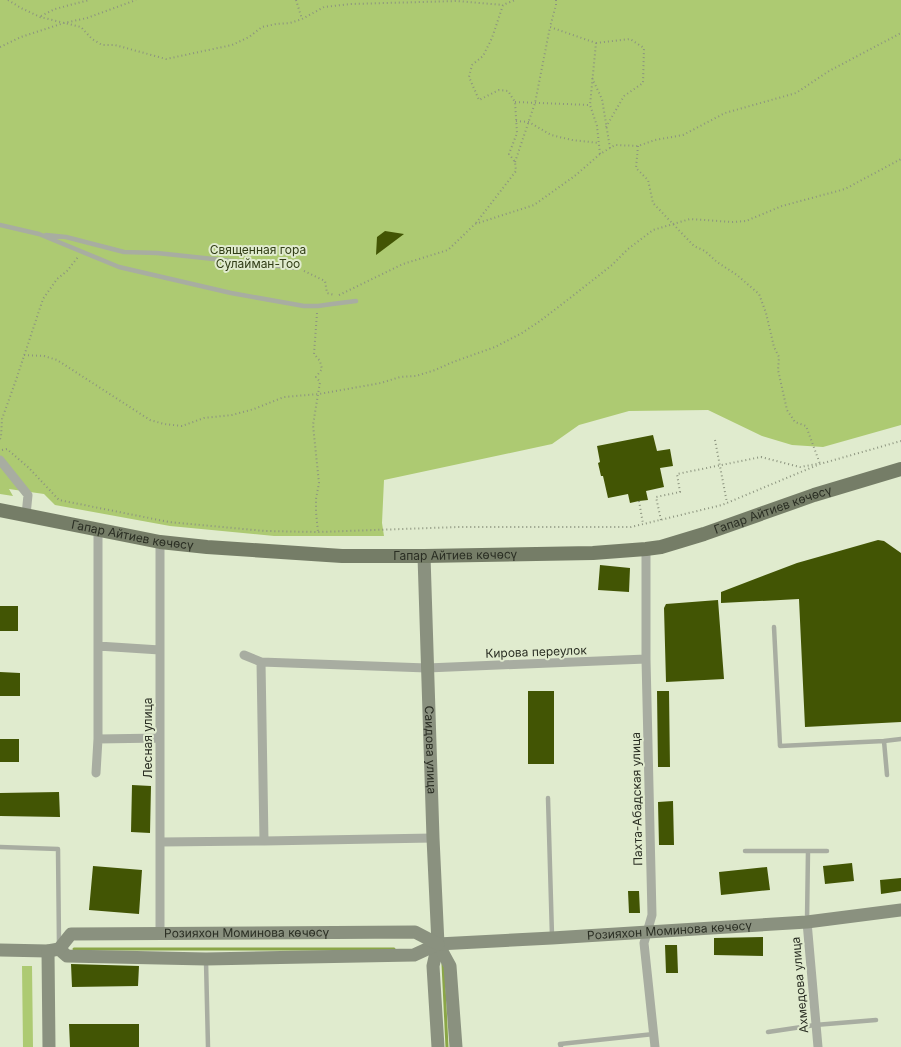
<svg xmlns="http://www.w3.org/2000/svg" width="901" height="1047" font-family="Inter,sans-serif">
<rect width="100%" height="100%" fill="#e0ebce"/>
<path fill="#adca72" d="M0 0H901V425L823 447 792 445 762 436 708 410 629 411 579 425 552 444 384 480 382 523 384 536H274L170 526 55 505 44 494 9 489 13 496 0 494Z
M22 966H32L33 1047H23Z"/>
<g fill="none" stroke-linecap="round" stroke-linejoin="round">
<path stroke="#8aa647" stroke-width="3" d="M74 949H394
M443 964 447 1047"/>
</g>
<path fill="#425504" d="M385 231 404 234 376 255 377 237Z
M653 435 657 451 670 449 673 466 660 468 664 487 646 491 648 500 639 501 630 503 628 494 608 498 603 476H601L598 463 600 462 597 446Z
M878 540 884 541 901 553V722L805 727 799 599 721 603V592L797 563Z
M600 565 630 568 629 592 598 590Z
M718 600 724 679 666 682 664 608 666 604Z
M0 606H18V631H0Z
M0 672 20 673V696H0Z
M528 691H554V764H528Z
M657 691H669L670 767H658Z
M0 739H19V762H0Z
M132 785 151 786 150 833 131 832Z
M59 792 60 817 0 816V793Z
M673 801 674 845H659L658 802Z
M852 863 854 881 825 884 823 866Z
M93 866 142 870 139 914 89 910Z
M767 867 770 890 721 895 719 872Z
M901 878V891L881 894 880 880Z
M628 891H639L640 913H629Z
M763 937V956L714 955V938Z
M665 945H677L678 973H666Z
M71 964 139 966 138 986 72 987Z
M69 1024H139V1047H70Z"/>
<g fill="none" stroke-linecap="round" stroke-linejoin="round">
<path stroke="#8c947f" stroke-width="2" stroke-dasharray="1 3" stroke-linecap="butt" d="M8 0 21 8 40 17 81 27 92 39 102 45H115L166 59 232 45 249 37 262 27 276 24 290 23 302 19 324 7 351 4 457 1 503 5
M296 0 302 19
M556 0V5L550 27 596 43 590 105 597 126 600 154
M41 16 55 9 89 0
M596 43 630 39 644 48 643 83 624 96 606 127
M0 47 21 37 64 23 87 18 136 0
M592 78 602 99 610 148
M515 102 590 105
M516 121 529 122 551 135 572 140 599 143
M638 146 636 168 648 180 653 203 694 246 705 251 717 262 737 275 759 294 766 313 774 347 779 357 778 370 787 410 795 422 806 426 820 464
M515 162 535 103 550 27
M476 223 516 171 515 162 509 154 517 133 515 102 508 91 499 90 479 100 469 77 472 65 483 56 492 38 503 5 515 0
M304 271 325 281 327 293 334 295
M339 295 403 264 448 250 475 224 534 205 576 175 600 154 615 145 638 146 655 140 683 135 725 113 796 93 829 71 901 33
M317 313 314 354 320 361 322 369 316 377 320 382 313 425 319 483 316 499V512L318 532
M24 355 44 356 57 360 150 420 164 424 182 426 204 418 232 415 254 409 284 397 319 394 381 383 400 377 416 376 435 370 453 362 495 347 522 333 540 321 570 298 612 265 628 249 653 230 690 219 732 222 746 221 782 206 845 189 901 159
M0 439 1 437 2 419 16 380 43 299 57 279 67 271 78 257
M715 440 727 503
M2 450 7 449 29 468 59 500 169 522 265 531 318 532 458 527H631L722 505 820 464 901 441
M639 501 643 524
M661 520 656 497 680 492 677 474 761 457 800 467 817 464"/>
<path stroke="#a8ada1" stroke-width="4.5" d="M0 225 39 234 119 267 231 293 304 306H318L332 304 356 301
M46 235 66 237 124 252 157 253 297 268
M774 627 780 746 884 741
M887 775 884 741 901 739
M548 798 552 936
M0 847 58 849 59 944
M745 851H827
M807 921 808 851
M206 961 208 1047
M768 1032 815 1025 876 1020
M561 1047 560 1044 654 1034"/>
<path stroke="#a8ada1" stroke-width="9" d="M0 460 28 495 26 515
M160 542V934
M646 549V659L652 915 644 943 655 1047
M98 646 160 650
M244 655 261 662 427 668 646 659
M261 662 264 841
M98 739 160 738
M96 773 98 739V530
M161 842 264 841 433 838
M807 922 818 1047"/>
<g stroke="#8a917f" stroke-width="13">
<path id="s1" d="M424 556 433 838 438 944 433 966 438 1047"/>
<path d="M438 944 450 966 456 1047"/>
<path id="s2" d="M59 949 67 956 206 959 414 955 438 944 552 938 807 922 901 910"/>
<path id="s3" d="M0 950 48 951 59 949 71 934 415 932 438 944"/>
<path d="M48 951 49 1047"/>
</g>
<path stroke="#757d67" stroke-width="14" id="s4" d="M0 510 160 542 207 547 342 556H424L593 553 646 549 661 547 704 534 814 495 901 469"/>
</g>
<g text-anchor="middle" stroke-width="4" stroke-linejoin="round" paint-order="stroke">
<g font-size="12" fill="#313d16" stroke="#e0ebce">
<text x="258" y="254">Священная гора<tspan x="258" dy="14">Сулайман-Тоо</tspan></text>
</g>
<g font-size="12" fill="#2a2e23" stroke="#e0ebce">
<text dy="4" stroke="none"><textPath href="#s4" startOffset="783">Гапар Айтиев көчөсү</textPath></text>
<text dy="4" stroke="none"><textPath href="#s4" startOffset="135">Гапар Айтиев көчөсү</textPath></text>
<text dy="4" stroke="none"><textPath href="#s4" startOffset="459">Гапар Айтиев көчөсү</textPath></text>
<text transform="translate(536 652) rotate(-2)" y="4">Кирова переулок</text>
<text transform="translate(148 738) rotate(-90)" y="4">Лесная улица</text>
<text dy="4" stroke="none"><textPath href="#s1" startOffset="194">Саидова улица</textPath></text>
<text transform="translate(637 799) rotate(-91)" y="4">Пахта-Абадская улица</text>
<text dy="4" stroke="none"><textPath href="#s2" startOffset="616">Розияхон Моминова көчөсү</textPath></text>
<text dy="4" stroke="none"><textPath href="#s3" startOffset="254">Розияхон Моминова көчөсү</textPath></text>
<text transform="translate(800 985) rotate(-95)" y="4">Ахмедова улица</text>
</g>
</g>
</svg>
